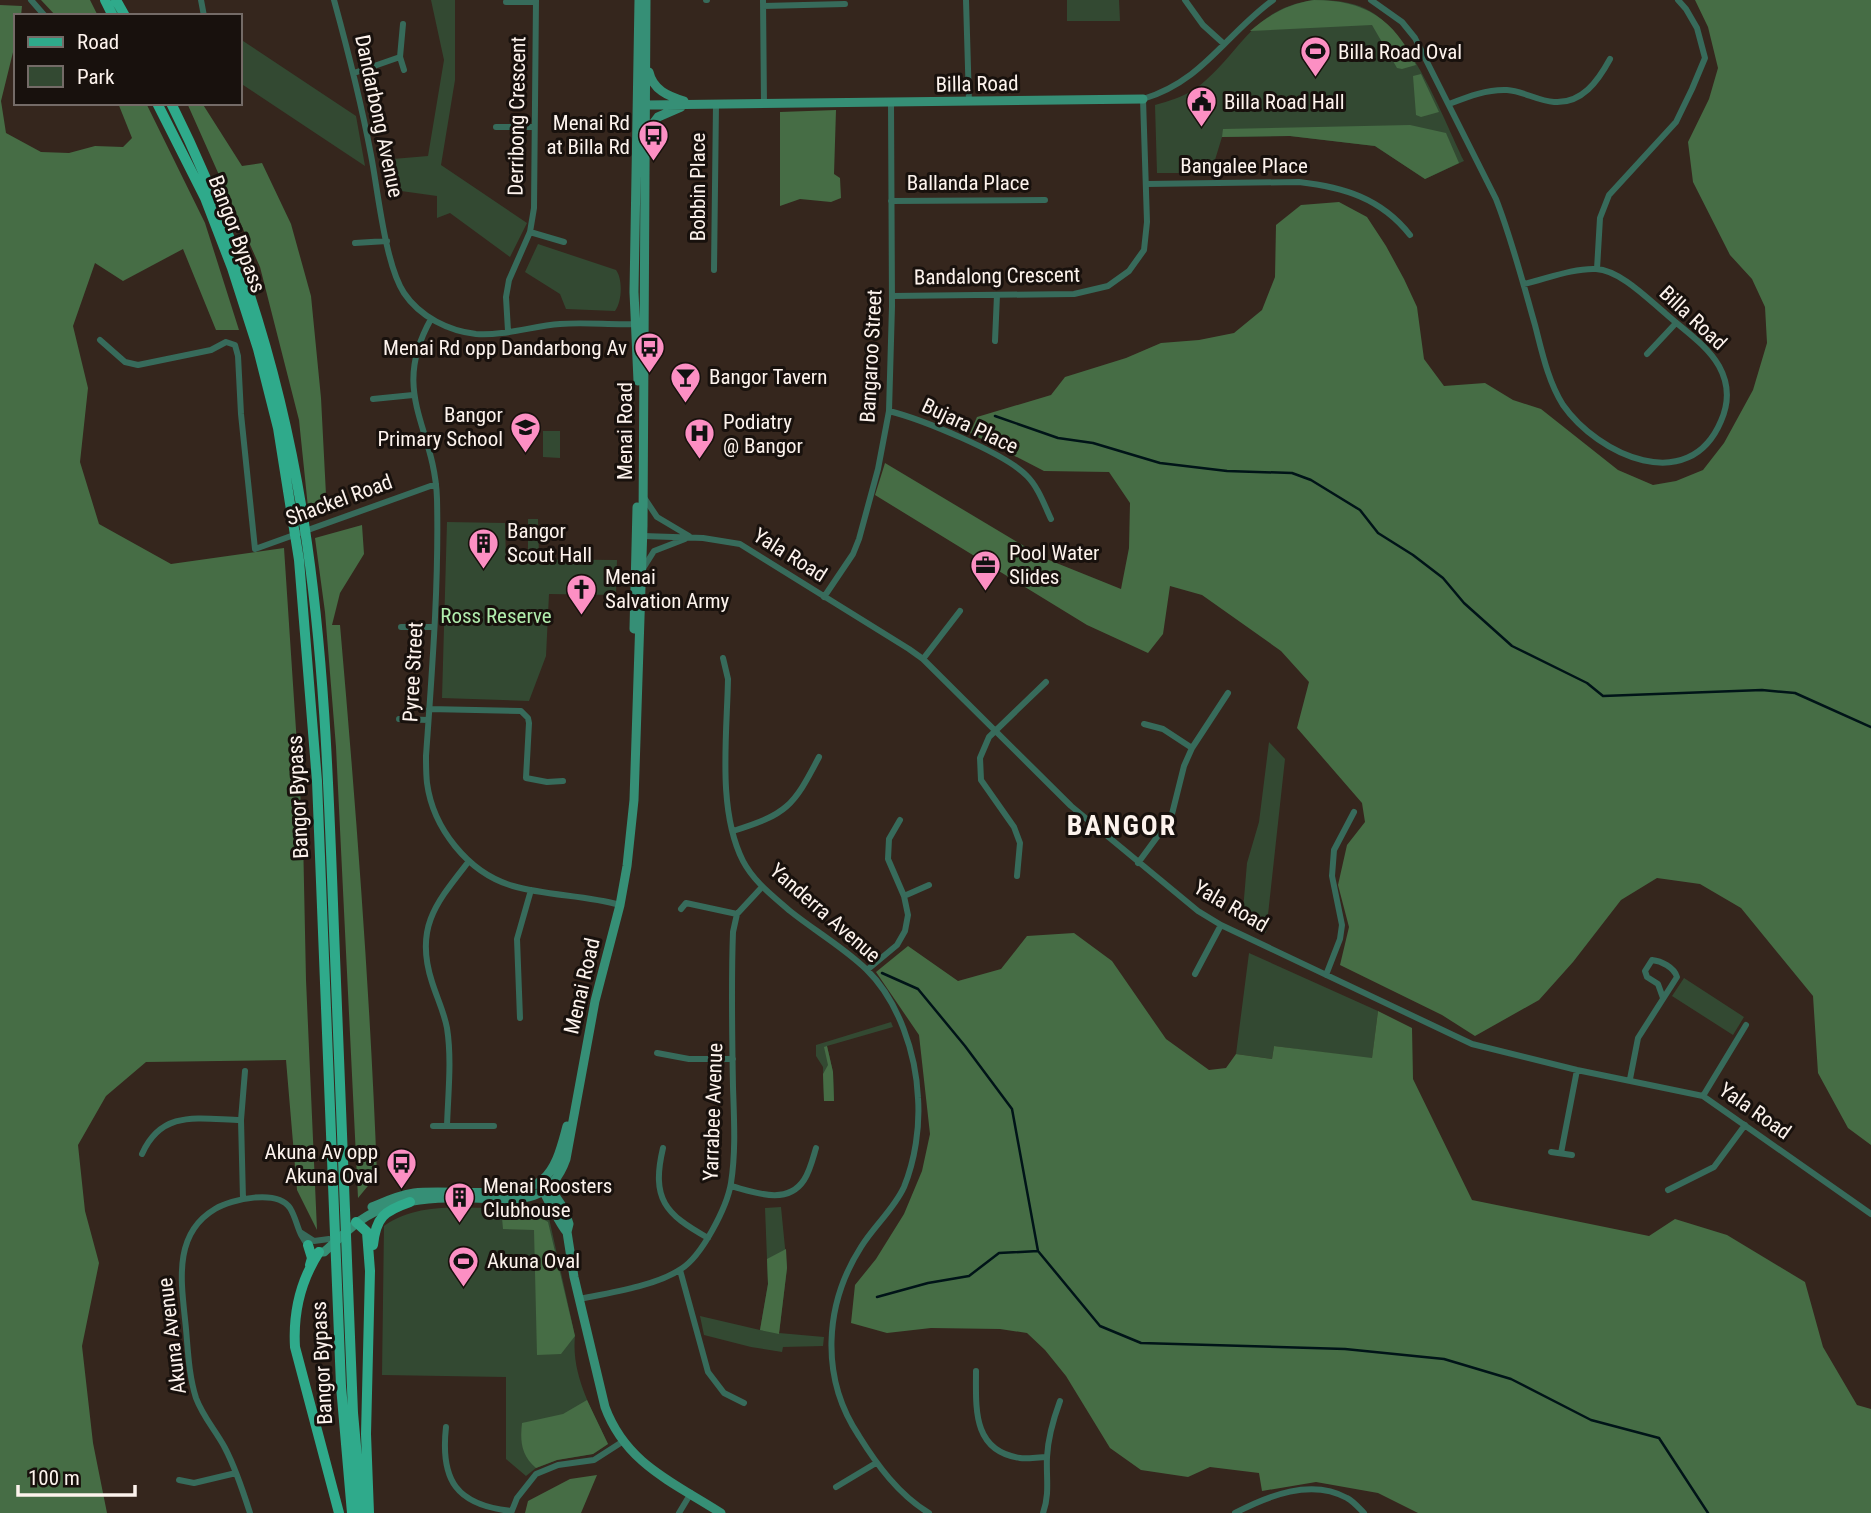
<svg xmlns="http://www.w3.org/2000/svg" width="1871" height="1513" font-family="'Roboto Condensed',sans-serif">
<rect width="100%" height="100%" fill="#35261d"/>
<path fill="#334932" d="M431 0H455V80L441 165 527 223 510 257 450 213 437 218V196L401 191 394 193 384 183 381 160 428 156 444 60Z
M1067 0H1119L1120 21H1067Z
M1314 0C1332 0 1350 1 1366 9 1411 31 1442 116 1464 161L1425 179 1375 146 1290 136 1222 137 1211 173H1157L1155 105C1169 101 1183 97 1195 89 1241 55 1249 9 1314 0Z
M240 39 356 116 365 166 240 83Z
M538 244 616 270C623 279 622 302 615 311L566 309 560 294 525 272Z
M543 431H560V458L543 457Z
M528 519H538L539 557H528Z
M447 522 505 523 506 559 617 560 616 595 549 594 546 656 529 701 442 698Z
M1269 742 1285 759 1266 933 1242 922 1247 863 1259 822Z
M1249 953 1378 1011 1372 1059 1274 1046 1272 1059 1236 1054Z
M1684 978 1744 1017 1733 1035 1672 996Z
M891 1022 893 1027 827 1046 833 1072 834 1101H824L823 1067 816 1056V1045Z
M531 1205C541 1206 545 1209 549 1218L575 1336C571 1375 592 1410 608 1444L593 1454 557 1460 536 1468 526 1476 506 1459V1377L382 1375 384 1226C426 1196 483 1214 531 1205Z
M781 1207 787 1268 779 1333 824 1337 823 1346 783 1347 782 1352 751 1347 704 1335 700 1316 760 1330 768 1284 765 1208Z"/>
<path fill="#466d45" d="M41 0H90L98 16H56Z
M1314 0C1365 0 1394 19 1416 65L1402 69 1397 68 1372 25 1250 31C1270 14 1288 4 1314 0Z
M1695 0H1871V1145L1848 1128 1818 1073 1813 996 1741 908 1700 884 1657 878 1621 900 1573 962 1539 1000 1475 1036 1442 1015 1340 965 1349 927 1338 885 1347 845 1365 822 1362 803 1297 728 1309 682 1281 651 1202 595 1170 586 1163 634 1148 653 1087 625 875 495 885 463 1044 558 1121 589 1129 548 1130 503 1109 472 1044 471 970 433 977 417 1051 395 1065 377 1126 358 1161 343 1199 340 1234 333 1262 310 1275 277 1276 225 1301 205 1339 202 1367 217 1386 246 1404 279 1417 307 1424 359 1444 386 1485 383 1513 400 1541 409 1618 470 1653 485 1676 481 1703 470 1724 443 1753 390 1767 343 1765 307 1752 279 1730 255 1693 182 1688 142 1709 99 1718 68 1708 27Z
M0 5 22 6 21 16H16V40L1 101 6 133 41 152 69 153 95 146 123 147 132 138 118 103H146L205 223 239 330H216L183 249 123 281 95 263 73 326 88 388 80 462 99 524 171 564 284 548 303 836 306 980 317 1230 297 1190 286 1060 146 1062 106 1096 78 1145 85 1211 99 1263 82 1346 93 1443 107 1513H0Z
M1421 74 1439 112 1421 117 1416 115 1413 76Z
M187 103H202L242 166 262 163 291 224 311 296 321 398 327 514 309 517 299 420 260 267Z
M836 110 834 174 840 178 841 198 831 202 800 199 780 206V112Z
M1410 125 1446 133 1459 163 1425 179 1375 146 1290 136 1222 137 1223 129Z
M362 525 364 554 340 593 332 625H340C356 808 370 991 377 1175L358 1198 336 747 325 612 315 538Z
M1074 933 1112 961 1166 1039 1209 1070 1226 1068 1236 1054 1272 1059 1274 1046 1372 1058 1378 1011 1412 1028 1413 1079 1472 1200 1649 1236 1675 1219 1727 1235 1805 1282 1823 1347 1857 1405 1871 1409V1513H1418L1378 1493 1316 1482 1262 1491 1259 1473 1210 1467 1188 1477 1141 1470 1110 1448 1066 1376 1045 1350 1027 1333 1000 1329 931 1328 887 1333 851 1323 855 1285 876 1259 904 1214 922 1171 930 1134 919 1035 876 972 908 946 958 981 1001 969 1027 936Z
M827 1046 833 1072 834 1101H824L823 1074 828 1065 824 1047Z
M507 1215H536L548 1222 575 1336 561 1354 537 1355 534 1230 503 1229 502 1218Z
M786 1249 787 1268 779 1334 760 1330 768 1284 767 1259Z
M587 1400 608 1444 593 1454 557 1460 536 1468C521 1455 520 1441 522 1423L563 1414Z
M597 1475 581 1513H525L528 1501 570 1479Z"/>
<g fill="none" stroke-linecap="round" stroke-linejoin="round">
<path stroke="#001418" stroke-width="2.5" d="M995 416 1058 438 1093 443 1160 463 1227 471 1292 473 1311 480 1360 510 1378 533 1413 555 1443 578 1464 603 1512 646 1587 683 1603 696 1762 690 1795 693 1871 727
M882 973 918 989 965 1046 1012 1109 1038 1251 1100 1326 1141 1343 1345 1349 1444 1359 1511 1379 1591 1420 1659 1438 1708 1513
M877 1297 928 1283 969 1276 999 1253 1038 1251"/>
<path stroke="#376b5b" stroke-width="6" d="M31 0 45 16
M201 0 204 16
M334 0C348 51 361 102 371 155 378 191 385 264 404 293 420 317 449 331 476 334 504 336 533 326 560 324 585 322 610 325 635 324
M706 0H707
M763 0 764 104
M966 0 969 102
M1185 0 1203 25 1224 44
M1371 0 1402 22 1415 38 1496 199C1512 240 1523 283 1535 325 1542 352 1548 381 1563 405 1598 455 1689 497 1721 421 1729 403 1729 384 1719 366 1707 345 1684 330 1666 314 1649 300 1620 270 1596 269 1573 268 1546 279 1524 284
M506 2H536
M763 6 845 4
M403 24 400 57 404 70
M354 73 400 57
M1449 104C1467 97 1487 89 1507 90 1523 91 1538 101 1554 102 1582 104 1598 81 1610 59
M496 127H534
M1146 184 1299 182C1343 187 1381 198 1410 235
M891 201 1045 200
M530 232 564 242
M355 243 387 241
M1597 269 1600 218 1609 195 1676 122 1692 89 1705 58 1697 28 1686 9 1678 0
M714 270 716 104
M892 296 1074 294 1108 286 1129 271 1144 250 1147 222 1143 99C1203 81 1225 35 1273 0
M431 319C389 394 435 427 437 499 439 584 432 671 426 756 426 765 426 774 427 783 433 828 468 873 513 886 548 896 585 895 620 905
M508 331 506 297 509 280 530 232 534 208 536 0
M100 340 125 362 138 365 211 350 226 342 235 345 238 356 241 414 255 549 436 484
M995 341 997 295
M1647 354 1676 323
M373 399 413 395
M889 411C921 419 1005 453 1027 476 1038 487 1044 504 1051 519
M645 499 657 517 689 536
M643 536 703 538 740 544 909 649 923 659 1071 806 1198 911 1221 925 1472 1044 1577 1070 1703 1096 1871 1214
M644 567 654 551 685 539
M824 597 853 554 859 539 878 469 889 411 892 306 891 103
M401 627H433
M723 658 728 679C727 735 717 810 743 861 754 882 773 896 790 911 815 931 843 947 866 969 899 1001 916 1054 918 1098 920 1127 915 1160 904 1187 894 1209 874 1226 861 1247 824 1305 820 1378 859 1436 877 1465 899 1495 929 1513
M923 659 960 611
M429 709 521 711 528 718 529 723 526 778 547 782 563 781
M399 719 428 720
M1144 724 1163 729 1192 748
M733 831C787 814 793 807 819 757
M1138 863 1171 818 1184 766 1192 748 1228 693
M1017 876 1020 843 1014 827 981 780 980 758 989 737 1046 682
M904 896 929 885
M681 909 686 903 737 914
M867 970 897 945 905 931 908 915 904 896 888 859 889 839 900 820
M1195 974 1221 925
M1326 975 1340 939 1342 925 1332 876 1334 850 1354 812
M520 1018 517 939 531 890
M657 1053 689 1059H733
M1630 1079 1638 1038 1677 977C1674 967 1661 961 1652 960L1645 971 1647 977 1658 984 1663 998
M1703 1096 1746 1025
M433 1126H494
M447 1126C448 1094 452 1060 447 1028 444 1012 437 998 432 982 414 927 437 902 469 861
M663 1148C651 1199 665 1214 708 1238
M1551 1152 1572 1155
M1561 1153 1577 1070
M142 1154C162 1109 199 1119 241 1120
M731 1186C754 1192 787 1206 804 1180 810 1171 813 1158 816 1148
M1668 1190 1714 1167 1745 1125
M243 1199 241 1120 245 1071
M300 1232 314 1241 329 1239
M680 1270 708 1372 724 1393 744 1403
M579 1299C609 1293 656 1286 681 1269 702 1256 727 1207 731 1183 736 1151 734 1119 733 1087 732 1035 731 983 733 932L737 914 762 887
M976 1371C976 1408 972 1451 1020 1458 1028 1459 1038 1457 1047 1457
M446 1427C440 1481 457 1505 511 1511
M179 1480 194 1483 236 1473
M836 1487 876 1463
M250 1513C243 1491 236 1469 225 1448 216 1431 203 1417 196 1398 189 1376 188 1352 186 1329 182 1286 171 1235 215 1209 232 1199 277 1189 290 1208 298 1221 297 1234 309 1246
M511 1513 517 1498 536 1474 558 1465 594 1460 622 1442
M679 1513 691 1493
M1043 1513C1050 1494 1046 1477 1047 1457 1048 1437 1053 1420 1060 1401
M1235 1513C1268 1496 1311 1478 1347 1498 1353 1501 1359 1508 1364 1513"/>
<path stroke="#368f76" stroke-width="9" d="M649 72C653 90 668 96 684 101
M646 105 1143 99
M646 133 658 117 681 107
M638 381 634 292 639 0
M634 629 637 507
M544 1179 564 1209 569 1224 567 1232 574 1277 605 1407C626 1464 673 1482 721 1513
M541 1187C547 1197 561 1227 567 1232
M372 1207C386 1201 399 1195 414 1193 445 1189 519 1200 542 1180 557 1168 562 1144 567 1126
M319 1252H324C345 1234 360 1215 388 1207 415 1198 445 1197 473 1198 515 1199 549 1207 566 1159L595 1001 620 905 627 866 634 800 643 526 646 0"/>
<path stroke="#2faa8b" stroke-width="10" d="M105 0 113 16
M116 0 125 16
M157 103 205 198 232 268 258 349 278 428 299 560 317 781 341 1386 352 1513
M171 103C238 237 281 375 304 523 325 658 329 795 334 931 340 1091 346 1252 353 1413L362 1513
M356 1222 367 1232 370 1271 366 1434 369 1513
M308 1245 312 1258 310 1265
M373 1245C376 1217 384 1211 410 1202
M319 1252C301 1280 293 1313 295 1347L339 1513"/>
</g>
<defs>
<symbol id="stadium-pin" viewBox="-11 -11 22 30"><path d="M0 17L-7.5 6A9.5 9.5 0 1 1 7.5 6Z" fill="#fc8fc3" stroke="#18110d"/><path d="M0-5a6.5 5 0 1 0 0 10a6.5 5 0 1 0 0-10ZM-3.5-1.8h7v3.6h-7Z" fill="#111"/></symbol>
<symbol id="civic-pin" viewBox="-11 -11 22 30"><path d="M0 17L-7.5 6A9.5 9.5 0 1 1 7.5 6Z" fill="#fc8fc3" stroke="#18110d"/><path d="M-.6-6.5H3V-4.5H.6V-3L4-1V1h2V6H-6V1h2V-1L-.6-3ZM-1.2 2.5V6h2.4V2.5Z" fill="#111"/></symbol>
<symbol id="bus-pin" viewBox="-11 -11 22 30"><path d="M0 17L-7.5 6A9.5 9.5 0 1 1 7.5 6Z" fill="#fc8fc3" stroke="#18110d"/><path d="M-5-6H5V4H4V6H2V4H-2V6H-4V4H-5ZM-3.5-4V0h7V-4ZM-3.5 1.2v1.5H-2V1.2ZM2 1.2v1.5H3.5V1.2Z" fill="#111"/></symbol>
<symbol id="bar-pin" viewBox="-11 -11 22 30"><path d="M0 17L-7.5 6A9.5 9.5 0 1 1 7.5 6Z" fill="#fc8fc3" stroke="#18110d"/><path d="M-6-5H6L.8 .8V4.5H3.5V6h-7V4.5H-.8V.8Z" fill="#111"/></symbol>
<symbol id="school-pin" viewBox="-11 -11 22 30"><path d="M0 17L-7.5 6A9.5 9.5 0 1 1 7.5 6Z" fill="#fc8fc3" stroke="#18110d"/><path d="M0-5L7-2L0 1L-7-2ZM-4 1L0 2.5L4 1V4Q0 6-4 4Z" fill="#111"/></symbol>
<symbol id="hospital-pin" viewBox="-11 -11 22 30"><path d="M0 17L-7.5 6A9.5 9.5 0 1 1 7.5 6Z" fill="#fc8fc3" stroke="#18110d"/><path d="M-5-5h3v3.5h4V-5h3V5h-3V1.5h-4V5h-3Z" fill="#111"/></symbol>
<symbol id="building-pin" viewBox="-11 -11 22 30"><path d="M0 17L-7.5 6A9.5 9.5 0 1 1 7.5 6Z" fill="#fc8fc3" stroke="#18110d"/><path d="M-4-6H4V6H1V3H-1V6H-4ZM-2.5-4.3h1.7v1.8h-1.7ZM.8-4.3h1.7v1.8H.8ZM-2.5-1h1.7V.8h-1.7ZM.8-1h1.7V.8H.8Z" fill="#111"/></symbol>
<symbol id="office-pin" viewBox="-11 -11 22 30"><path d="M0 17L-7.5 6A9.5 9.5 0 1 1 7.5 6Z" fill="#fc8fc3" stroke="#18110d"/><path d="M-6-3h4V-5.5h4V-3h4V5H-6ZM-1-4.5V-3h2v-1.5ZM-6 0V1H6V0Z" fill="#111"/></symbol>
<symbol id="church-pin" viewBox="-11 -11 22 30"><path d="M0 17L-7.5 6A9.5 9.5 0 1 1 7.5 6Z" fill="#fc8fc3" stroke="#18110d"/><path d="M-1.2-6h2.4v3.5h3.3v2.4h-3.3V6h-2.4V-.1h-3.3v-2.4h3.3Z" fill="#111"/></symbol>
</defs>
<g fill-rule="evenodd">
<use href="#stadium-pin" x="1298" y="34" width="35" height="47"/>
<use href="#civic-pin" x="1184" y="84" width="35" height="47"/>
<use href="#bus-pin" x="636" y="118" width="35" height="47"/>
<use href="#bus-pin" x="632" y="330" width="35" height="47"/>
<use href="#bar-pin" x="668" y="360" width="35" height="47"/>
<use href="#school-pin" x="508" y="410" width="35" height="47"/>
<use href="#hospital-pin" x="682" y="416" width="35" height="47"/>
<use href="#building-pin" x="466" y="526" width="35" height="47"/>
<use href="#office-pin" x="968" y="548" width="35" height="47"/>
<use href="#church-pin" x="564" y="572" width="35" height="47"/>
<use href="#bus-pin" x="384" y="1146" width="35" height="47"/>
<use href="#building-pin" x="442" y="1180" width="35" height="47"/>
<use href="#stadium-pin" x="446" y="1244" width="35" height="47"/>
</g>
<g text-anchor="middle" stroke-width="6" stroke-linejoin="round" paint-order="stroke">
<g font-size="21" fill="#fdf3ed" stroke="#18110d" text-anchor="start">
<text x="1338" y="59">Billa Road Oval</text>
<text x="1224" y="109">Billa Road Hall</text>
<text x="630" y="130" text-anchor="end">Menai Rd<tspan x="630" dy="24">at Billa Rd</tspan></text>
<text x="627" y="355" text-anchor="end">Menai Rd opp Dandarbong Av</text>
<text x="709" y="384">Bangor Tavern</text>
<text x="503" y="422" text-anchor="end">Bangor<tspan x="503" dy="24">Primary School</tspan></text>
<text x="723" y="429">Podiatry<tspan x="723" dy="24">@ Bangor</tspan></text>
<text x="507" y="538">Bangor<tspan x="507" dy="24">Scout Hall</tspan></text>
<text x="1009" y="560">Pool Water<tspan x="1009" dy="24">Slides</tspan></text>
<text x="605" y="584">Menai<tspan x="605" dy="24">Salvation Army</tspan></text>
<text x="378" y="1159" text-anchor="end">Akuna Av opp<tspan x="378" dy="24">Akuna Oval</tspan></text>
<text x="483" y="1193">Menai Roosters<tspan x="483" dy="24">Clubhouse</tspan></text>
<text x="487" y="1268">Akuna Oval</text>
</g>
<g font-size="21" fill="#fdf3ed" stroke="#18110d">
<text transform="translate(977 84) rotate(-1)" y="7">Billa Road</text>
<text transform="translate(379 116) rotate(78)" y="7">Dandarbong Avenue</text>
<text transform="translate(517 116) rotate(-89)" y="7">Derribong Crescent</text>
<text x="1244" y="173">Bangalee Place</text>
<text x="968" y="190">Ballanda Place</text>
<text transform="translate(698 187) rotate(-90)" y="7">Bobbin Place</text>
<text transform="translate(237 234) rotate(69)" y="7">Bangor Bypass</text>
<text transform="translate(997 276) rotate(-1)" y="7">Bandalong Crescent</text>
<text transform="translate(1693 318) rotate(43)" y="7">Billa Road</text>
<text transform="translate(871 356) rotate(-87)" y="7">Bangaroo Street</text>
<text transform="translate(970 426) rotate(25)" y="7">Bujara Place</text>
<text transform="translate(625 431) rotate(-90)" y="7">Menai Road</text>
<text transform="translate(339 500) rotate(-20)" y="7">Shackel Road</text>
<text transform="translate(790 555) rotate(32)" y="7">Yala Road</text>
<text transform="translate(413 672) rotate(-87)" y="7">Pyree Street</text>
<text transform="translate(298 797) rotate(-93)" y="7">Bangor Bypass</text>
<text transform="translate(1231 906) rotate(30)" y="7">Yala Road</text>
<text transform="translate(825 913) rotate(41)" y="7">Yanderra Avenue</text>
<text transform="translate(582 986) rotate(-77)" y="7">Menai Road</text>
<text transform="translate(1755 1111) rotate(35)" y="7">Yala Road</text>
<text transform="translate(713 1112) rotate(-88)" y="7">Yarrabee Avenue</text>
<text transform="translate(172 1336) rotate(-97)" y="7">Akuna Avenue</text>
<text transform="translate(322 1363) rotate(-93)" y="7">Bangor Bypass</text>
</g>
<g font-size="21" fill="#b1edad" stroke="#18110d">
<text x="496" y="623">Ross Reserve</text>
</g>
<g font-size="28" font-weight="bold" letter-spacing="2" fill="#fdf3ed" stroke="#18110d">
<text x="1122" y="835">BANGOR</text>
</g>
</g>
<rect x="14" y="14" width="228" height="91" fill="#18110d" stroke="#746b67" stroke-width="2"/>
<rect x="28" y="37" width="35" height="10" fill="#2faa8b" stroke="#746b67" stroke-width="2"/>
<text x="77" y="49" font-size="21" fill="#fdf3ed">Road</text>
<rect x="28" y="66" width="35" height="21" fill="#334932" stroke="#746b67" stroke-width="2"/>
<text x="77" y="84" font-size="21" fill="#fdf3ed">Park</text>
<path d="M18 1485v10h117v-10" fill="none" stroke="#fdf3ed" stroke-width="3.5"/>
<text x="28" y="1485" font-size="21" fill="#fdf3ed" stroke="#18110d" stroke-width="5" paint-order="stroke">100 m</text>
</svg>
